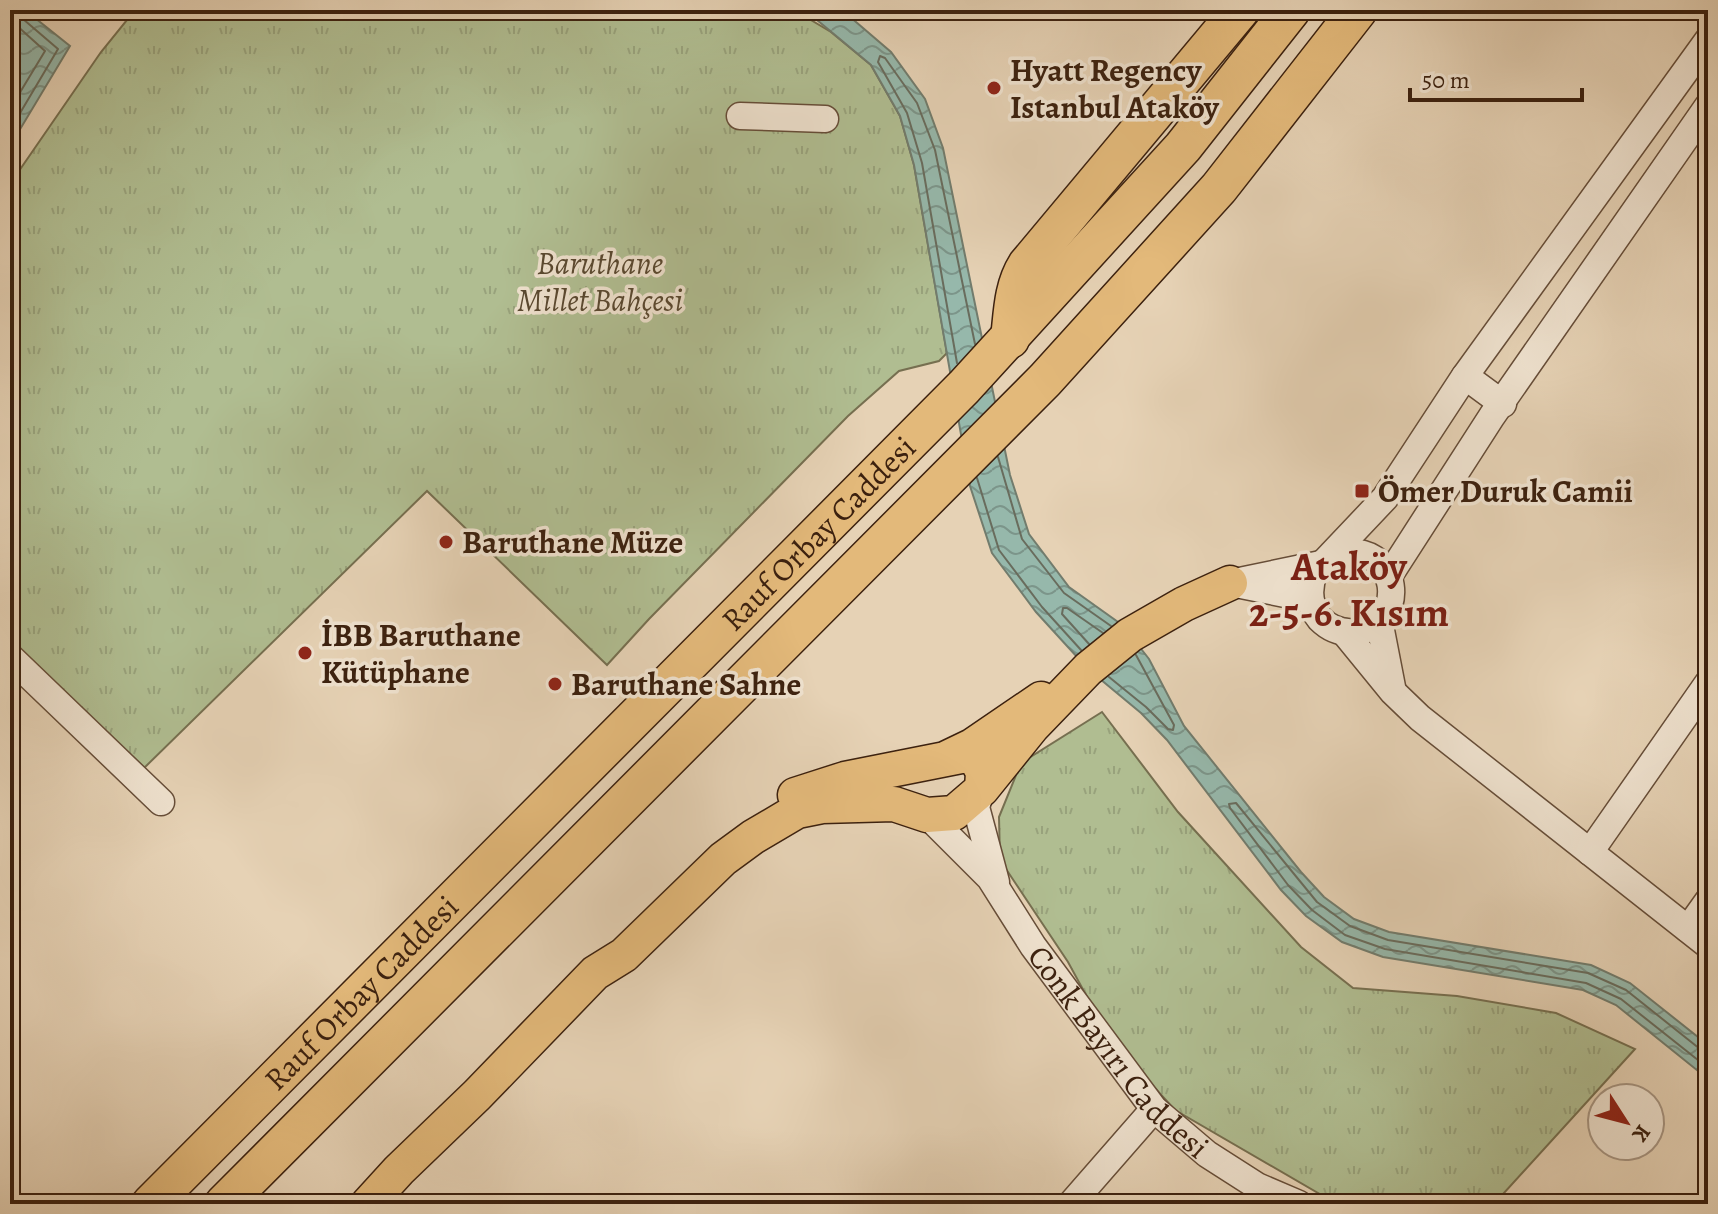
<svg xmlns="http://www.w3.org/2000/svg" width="1718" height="1214" font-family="Alegreya,serif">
<defs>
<pattern id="park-tufts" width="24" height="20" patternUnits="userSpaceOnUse" patternTransform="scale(2)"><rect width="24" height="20" fill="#b0bd91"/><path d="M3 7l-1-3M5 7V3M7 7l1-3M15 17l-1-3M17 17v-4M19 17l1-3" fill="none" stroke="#98a27c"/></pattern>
<pattern id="water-waves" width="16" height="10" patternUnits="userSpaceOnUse" patternTransform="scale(2)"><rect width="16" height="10" fill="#96b8ab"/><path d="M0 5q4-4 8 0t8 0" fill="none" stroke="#7c958a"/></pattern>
</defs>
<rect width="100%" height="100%" fill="#e6d2b5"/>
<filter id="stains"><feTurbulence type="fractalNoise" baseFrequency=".0025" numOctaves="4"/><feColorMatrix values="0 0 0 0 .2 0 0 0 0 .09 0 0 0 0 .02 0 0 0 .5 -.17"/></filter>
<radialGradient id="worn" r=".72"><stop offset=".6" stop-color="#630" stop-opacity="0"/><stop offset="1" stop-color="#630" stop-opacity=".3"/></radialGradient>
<path fill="url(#park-tufts)" stroke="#766f50" stroke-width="2" d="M135 10H794L831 32 871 65 900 116 914 165 947 353 939 361 899 371 848 416 649 619 607 665 427 491 141 771 10 647V184L101 52Z
M1102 712 1178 812 1301 947 1353 988 1457 996 1556 1013 1635 1049 1494 1204H1337L1175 1110 1110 1039 1068 962 1000 860 999 817 1021 763Z"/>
<path fill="url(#water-waves)" stroke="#727c6d" stroke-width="2" d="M10 10H25L70 46 10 146Z
M805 10H842L891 52 925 99 943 148 1010 475 1029 534 1069 587 1118 622 1130 635 1149 659 1184 726 1301 872 1324 897 1354 919 1389 932 1591 965 1630 983 1708 1045V1079L1616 1005 1583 990 1383 957 1342 942 1306 916 1281 890 1167 740 1141 713 1088 669 1036 612 992 553 970 486 914 165 900 116 871 65Z"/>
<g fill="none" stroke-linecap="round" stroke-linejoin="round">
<path stroke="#696c5d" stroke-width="2" d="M10 109 45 51 15 24 11 10
M10 130 58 49 23 19 21 10
M957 363 922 163 907 113 878 62 880 56 885 58 917 103 935 150 975 344
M998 457 1022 539 1064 593 1111 626
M977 478 999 550 1042 607 1081 650
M1089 644 1062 614 1063 608H1067L1103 633
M1109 677 1146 707 1168 729 1173 730 1174 725 1136 655
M1708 1051 1700 1049 1626 990 1588 973 1388 940 1350 926 1317 902 1236 803 1229 804 1230 808 1288 885 1312 910 1345 935 1385 949 1586 983 1621 999 1708 1068"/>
<defs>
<g id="minor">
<path d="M740 116 825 119"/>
<path d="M1465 376 1503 404"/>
<path d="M1332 554C1405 538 1408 627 1354 632 1341 633 1329 628 1320 619 1308 605 1308 589 1314 573L1385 498 1465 376 1708 40"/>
<path d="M1389 576 1492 416 1708 106"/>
<path d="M1230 583 1321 564"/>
<path d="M1241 585 1310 599"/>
<path d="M1379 620 1392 687"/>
<path d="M1344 632 1393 692 1420 718 1708 945"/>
<path d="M10 657 161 802"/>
<path d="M982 789 976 807 996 882"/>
<path id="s1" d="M927 815 990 878 1033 946 1154 1109 1207 1154 1257 1186 1299 1204"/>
<path d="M1590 852 1708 683"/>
<path d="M1688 929 1708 901"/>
<path d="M1071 1204 1154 1109"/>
</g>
<path id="major" d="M947 758 972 746 1041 699
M795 795 845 779 966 755 976 759 983 772 982 789
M368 1204 399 1170 477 1095 595 973 624 955 723 859 753 837 797 811 822 806 894 804 927 815 954 813 982 789 1032 727 1088 669 1130 635 1184 604 1230 583"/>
<g id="highway">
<path d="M1010 339C1013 313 1013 287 1027 265L1240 10"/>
<path id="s2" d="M151 1204 964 387 1183 147 1291 10"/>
<path d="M224 1204 1045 380 1219 188 1358 10"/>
</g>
</defs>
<use href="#minor" stroke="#664d38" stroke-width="29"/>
<use href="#major" stroke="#3c210f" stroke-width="37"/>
<use href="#highway" stroke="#3c210f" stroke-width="41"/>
<use href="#minor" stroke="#efe2cf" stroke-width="26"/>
<use href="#major" stroke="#e3b97a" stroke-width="34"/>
<use href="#highway" stroke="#e3b97a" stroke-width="38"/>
</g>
<g fill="#8f2418" stroke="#efe2cf" stroke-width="3">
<circle cx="994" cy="88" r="8"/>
<rect x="1354" y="483" width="16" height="16" rx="4"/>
<circle cx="446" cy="542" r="8"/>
<circle cx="305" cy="653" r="8"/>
<circle cx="555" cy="684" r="8"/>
</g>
<g text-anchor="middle" stroke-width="7" stroke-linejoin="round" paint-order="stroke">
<g font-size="32" font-weight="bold" fill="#3c210f" stroke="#efe2cf" text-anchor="start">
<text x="1010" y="81">Hyatt Regency<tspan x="1010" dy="37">Istanbul Ataköy</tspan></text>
<text x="1378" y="502">Ömer Duruk Camii</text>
<text x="462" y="553">Baruthane Müze</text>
<text x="321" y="646">İBB Baruthane<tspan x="321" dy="37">Kütüphane</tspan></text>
<text x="571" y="695">Baruthane Sahne</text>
</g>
<g font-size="32" font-style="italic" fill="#594830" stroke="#efe2cf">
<text x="600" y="274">Baruthane<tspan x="600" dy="37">Millet Bahçesi</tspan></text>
</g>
<g font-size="32" fill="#3c210f" stroke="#efe2cf">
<text dy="11" stroke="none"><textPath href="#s2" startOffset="946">Rauf Orbay Caddesi</textPath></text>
<text dy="11" stroke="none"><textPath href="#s2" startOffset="298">Rauf Orbay Caddesi</textPath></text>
<text dy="11" stroke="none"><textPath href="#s1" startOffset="306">Conk Bayırı Caddesi</textPath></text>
</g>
<g font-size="40" font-weight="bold" fill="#7a1f14" stroke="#efe2cf">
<text x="1349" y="580">Ataköy<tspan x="1349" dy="46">2-5-6. Kısım</tspan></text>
</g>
</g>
<rect width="1718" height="1214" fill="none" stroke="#e6d2b5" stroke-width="40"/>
<rect x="12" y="12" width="1694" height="1190" fill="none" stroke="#3c210f" stroke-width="4"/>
<rect x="20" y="20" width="1678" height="1174" fill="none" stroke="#3c210f" stroke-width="2"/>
<g transform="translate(1626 1122) rotate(126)"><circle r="38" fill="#efe2cf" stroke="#a79582" stroke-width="2"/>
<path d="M0-6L14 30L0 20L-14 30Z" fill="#8f2418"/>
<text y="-12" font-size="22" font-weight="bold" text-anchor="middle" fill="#3c210f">K</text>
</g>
<path d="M1410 88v12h172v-12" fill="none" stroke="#3c210f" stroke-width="4"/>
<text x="1422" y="88" font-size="24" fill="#3c210f" stroke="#efe2cf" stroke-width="6" paint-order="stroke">50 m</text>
<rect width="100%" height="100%" filter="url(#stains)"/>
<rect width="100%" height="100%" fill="url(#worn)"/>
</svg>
